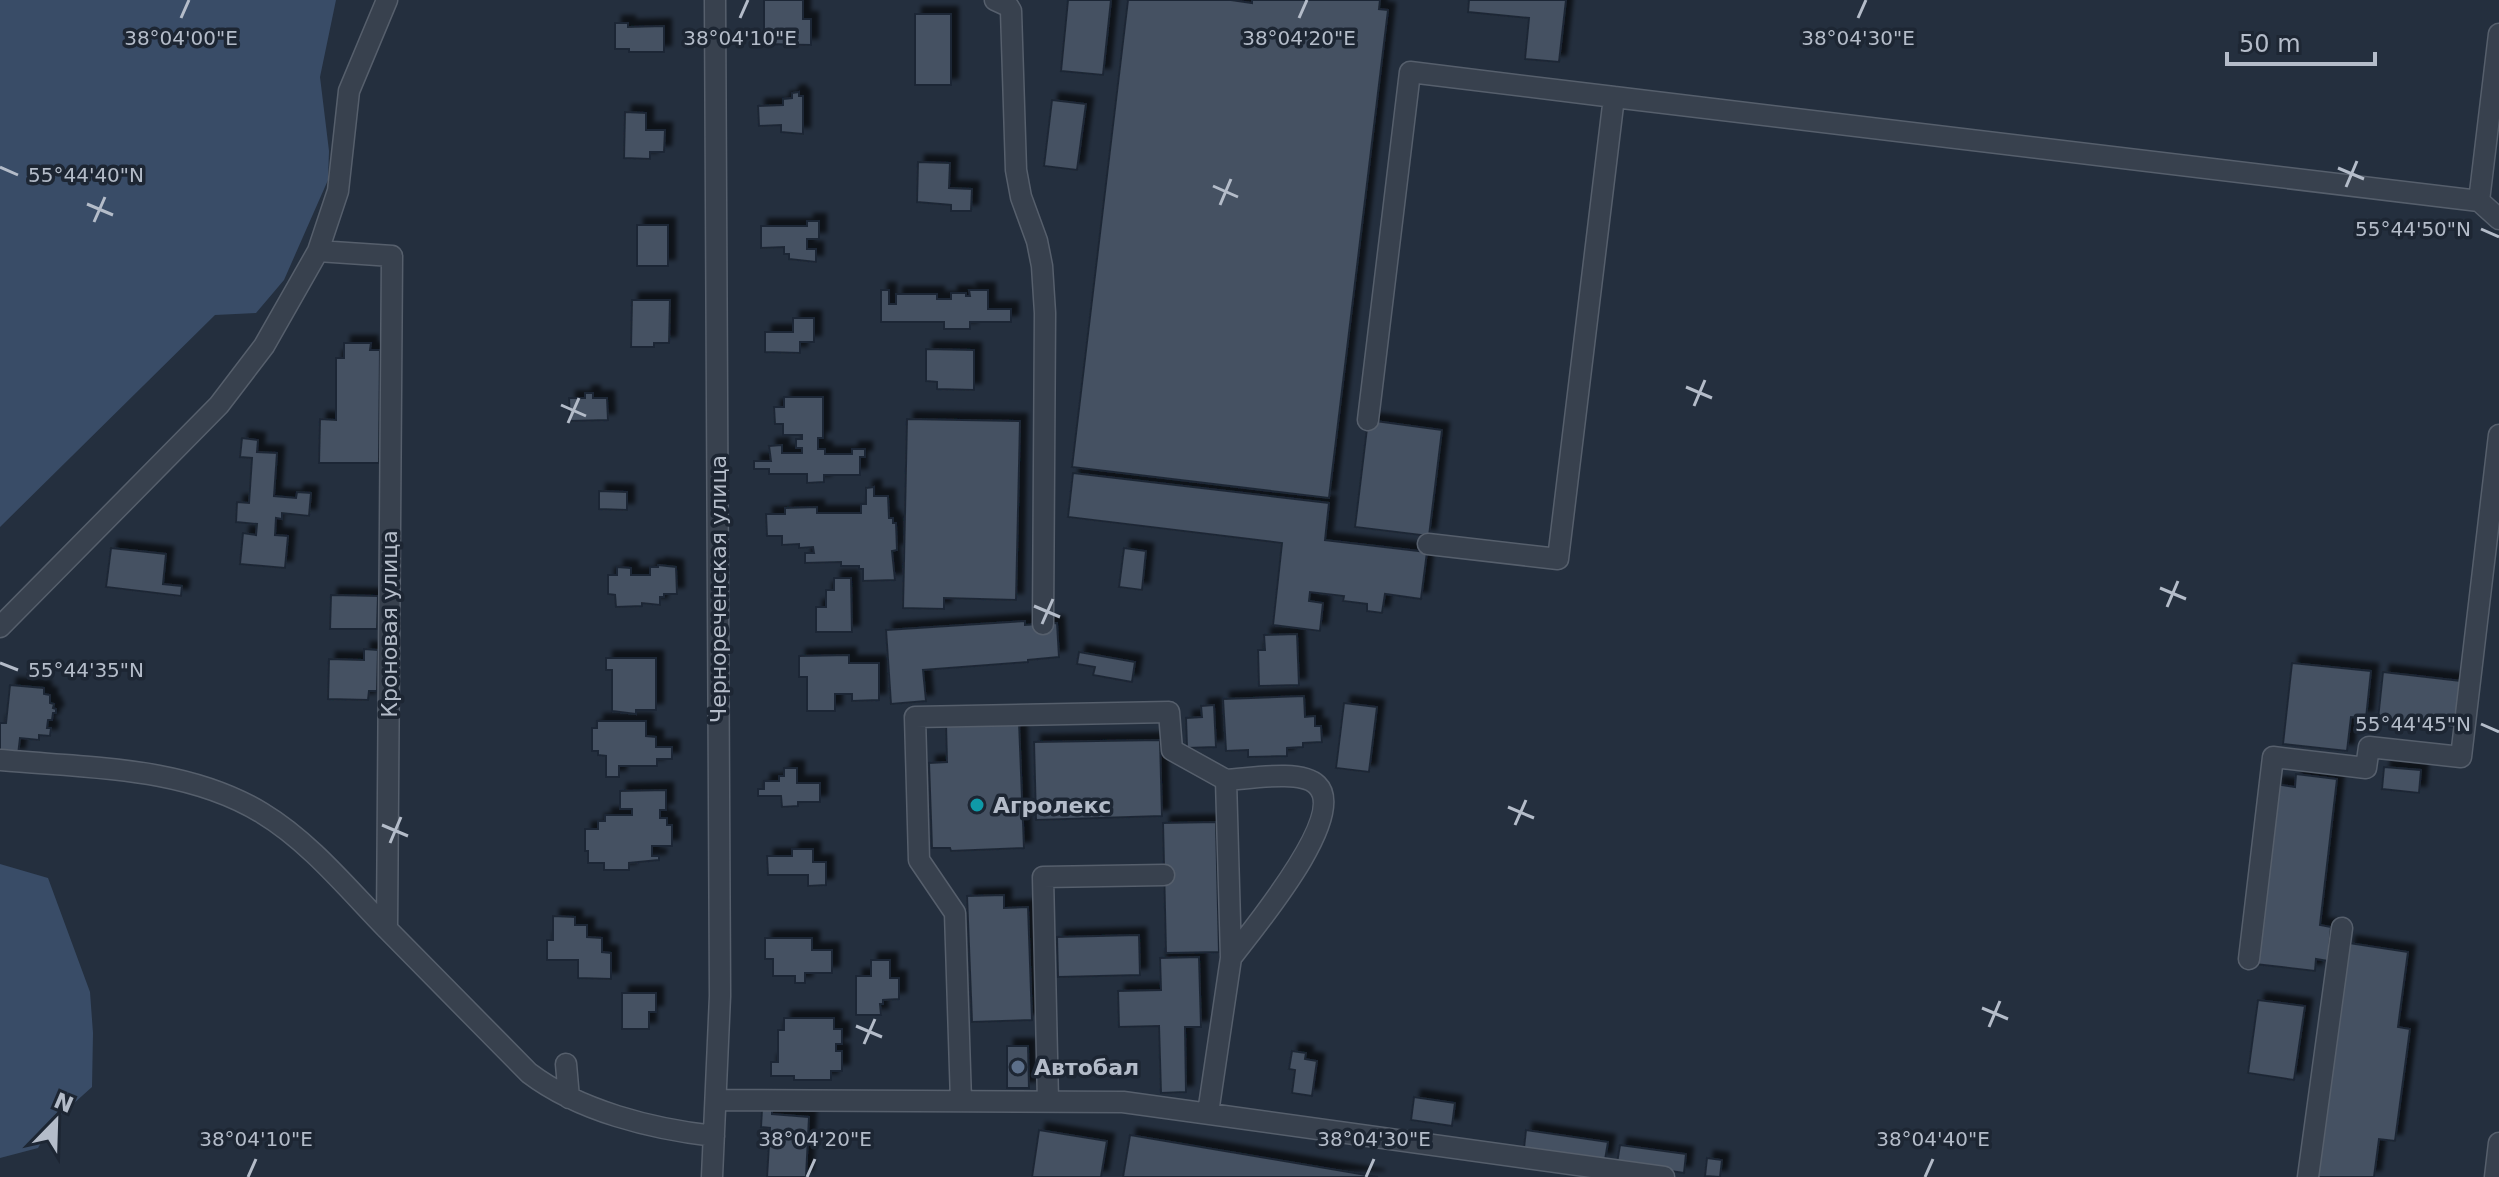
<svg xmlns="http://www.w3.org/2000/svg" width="2499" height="1177" font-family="'DejaVu Sans',sans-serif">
<defs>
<filter id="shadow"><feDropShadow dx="7" dy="-7" stdDeviation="2" flood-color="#0009"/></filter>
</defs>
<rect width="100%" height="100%" fill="#242f3e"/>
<path fill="#394c67" d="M0 0H336L320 77 329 151 328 180 284 280 256 313 215 315 0 527Z
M0 864 48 878 90 992 93 1033 92 1087 54 1121 38 1148 0 1158Z"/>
<path fill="#455162" stroke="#1f2835" stroke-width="2" filter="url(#shadow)" d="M764 0H803V19H811V45L764 44Z
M1068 0H1111L1103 75 1061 71Z
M1128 0H1231L1252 3V0H1380L1379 9 1388 10 1329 498 1072 467Z
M1469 0H1566L1559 62 1525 59 1529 18 1468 12Z
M915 14H951V85H915Z
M615 23H628V27L664 26V52H629V49H615Z
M799 92V96H803V134L781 132V125L759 126 758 106 783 105V99L792 98V93Z
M1052 100 1086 104 1077 170 1044 166Z
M625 112 646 113V130H665L664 152H650V159L624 158Z
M918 162 950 163 949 188 972 189 971 211H951V205L917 202Z
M807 221H819V239H807V249H816V262L789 259V254H784V247L761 248V226H807Z
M637 225H668V266H637Z
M881 290H889V304H896V294H937V299H951V293H966V296H970L969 290H988V309H1011V322H970V329H944V322H881Z
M632 300H670L669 343H654V347H631Z
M793 318H814V342H800V353L765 352V332H793Z
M344 343H371L370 350H380L379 463H319L320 419 336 420V358H344Z
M926 349 974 350V390L937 389V382L926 381Z
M585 393H593V398H607L608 420 570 421 569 398H585Z
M784 397H823V438H818V449H825V454H852V449H865V457H860V475H824V482L807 483V474H769V469H754V461H771L769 446 782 445V453H802V448H796V439H802V435H783V424H775L774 407H784Z
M907 419 1020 421 1016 600 944 598V609L903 608Z
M1368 420 1442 430 1429 536 1355 527Z
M242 438 258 440 257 452 277 453 274 496 296 498 297 492 311 493 309 516 282 513V519L276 518 275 535 288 536 285 568 240 564 243 533 256 535 257 524 236 522 237 502 249 503 252 458 240 457Z
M1073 473 1329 503 1325 540 1427 552 1421 599 1385 594 1382 613 1367 611V604L1343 601 1344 596 1310 592 1309 601 1323 603 1320 631 1273 625 1282 543 1068 517Z
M874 487V496H888L889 518H893V523H896L897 550 892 551 895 580 863 581V569H859V566H841V562L805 563V553H814L813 547 799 548V544L782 545V536H767L766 514H785V508L817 507V513H861V504H866V488Z
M599 491 627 492V510L599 509Z
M111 548 166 554 163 584 182 586 181 596 106 587Z
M1124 548 1146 551 1142 590 1119 587Z
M658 565 676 567 677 594H664V597H660V605L642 603V606L616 607 615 595 608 594V575H617V567L631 568V575H650V567H658Z
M834 578H851L852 632H816V607H826V590H834Z
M331 595 378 596 377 629H330Z
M1025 621V625L1057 623 1059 657 1028 660V662L923 670 926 701 891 704 886 630Z
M1297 634 1299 685 1259 686 1258 650H1265L1264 635Z
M364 649 378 650 377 691H369L368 700 328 699 329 659 364 660Z
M1079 652 1135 662 1132 682 1093 675 1095 667 1077 664Z
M849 655V663H879V700L852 701V694H835V711H807V677H799V656Z
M606 658H656V710H636V714L612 711V670H606Z
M2292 663 2371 671 2366 718 2351 717 2347 751 2283 744Z
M2383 672 2461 681 2456 728 2378 719Z
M10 685 44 688V694L50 695V703L54 704 53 708 56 709V713H53L52 720H48L47 728H51L50 736 39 735V740L20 738 18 755 0 753V723H6Z
M1304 696 1305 717 1315 716V726H1321L1322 742 1303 743V747L1287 748V756L1248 757V750L1226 751 1223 699Z
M1344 703 1377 707 1369 772 1336 768Z
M1214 705 1216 747 1187 748 1186 718 1202 717 1201 706Z
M597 721H646V736L656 737V747H672V759H657V766H619V777H606V756L598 755V751H592V728H597Z
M1019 722 1024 848 951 851 950 848H932L929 763 947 762 946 724Z
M1160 740 1162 816 1036 820 1034 742Z
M2384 767 2421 770 2419 793 2382 789Z
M784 768H797V783H820V802H798V806L782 807 781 796H758V789H764V781H779V776H784Z
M2296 774 2337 779 2320 925 2331 927 2328 961 2316 959 2315 971 2255 964 2276 784 2295 787Z
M666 790V810H660V818H667V825H672V846H652V856H659V860L629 863V870H604V863H588V851H585V829H598V821H605V815H632V809H620V791Z
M1216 822 1219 952 1166 953 1163 823Z
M792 849H813V862H826V885L808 886V875H768L767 856H792Z
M1004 895V908L1028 907 1032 1020 972 1022 967 896Z
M553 916 575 917V925H587V937L602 938V952L611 953V979L578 978V960H547V940H553Z
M1139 935 1140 975 1058 977 1057 937Z
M765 938H812V950H832V973H805V983H795V976H773V959H765Z
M2349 943 2408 952 2398 1027 2410 1029 2395 1141 2379 1139 2374 1177H2317Z
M1199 957 1201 1027H1185L1186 1092 1161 1093 1159 1026 1119 1027 1118 991 1161 990 1160 958Z
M871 960H890V978H899V999L883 1000V1004H880L881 1015H856V976H871Z
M622 993H656V1012H649V1029H622Z
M2258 1000 2305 1006 2294 1080 2248 1073Z
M784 1018H834V1029H842V1044H836V1051H842V1071H831V1080H794V1076H771V1062H778V1030H784Z
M1007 1046H1028L1029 1088H1007Z
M1292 1051 1306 1053 1305 1059 1317 1061 1312 1096 1292 1093 1295 1070 1289 1069Z
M1414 1097 1455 1103 1452 1126 1411 1120Z
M762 1109 772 1110V1114L809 1117 806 1177H767L770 1128 761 1127Z
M1039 1130 1107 1141 1101 1177H1032Z
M1526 1130 1608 1142 1605 1160 1524 1148Z
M1130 1135 1378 1177H1123Z
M1620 1145 1686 1154 1684 1173 1617 1163Z
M1707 1158 1722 1160 1720 1177 1705 1176Z"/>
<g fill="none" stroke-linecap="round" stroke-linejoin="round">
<defs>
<path id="minor" d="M387 0 349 91 338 191 318 251 392 256 387 929 529 1073C579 1111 652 1129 714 1136
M995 0 1008 6 1011 11 1016 170 1021 197 1037 241 1042 266 1045 313 1043 624
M2479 201 2499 219
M1368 420 1410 72 1614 97
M1428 544 1558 559 1614 97 2479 201 2499 34
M0 627 219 405 264 346 318 251
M0 760C87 768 185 766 262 813 310 842 348 889 387 929
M1226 780C1248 779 1301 769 1317 785 1349 816 1251 931 1231 958
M2249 959 2273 757 2366 768 2369 747 2461 757 2499 435
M566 1064 569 1098
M716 1100 1123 1102 1664 1177
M961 1101 955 913 919 860 915 717 1169 712 1172 750 1226 780 1231 958 1208 1113
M1048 1101 1043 877 1164 875
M712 1177 720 996 715 0
M2308 1177 2342 928
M2495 1177 2499 1143"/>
</defs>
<use href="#minor" stroke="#565f6c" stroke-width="23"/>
<use href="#minor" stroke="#38414e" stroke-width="20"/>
</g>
<path fill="none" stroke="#b4bcc9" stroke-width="3" d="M181 18 189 0M740 18 748 0M1299 18 1307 0M1858 18 1866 0M0 167 18 175M2338 168 2364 179M1213 186 1238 197M2346 187 2357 161M87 204 113 215M1220 205 1231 179M94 222 105 197M2481 229 2499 237M1686 387 1712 398M561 405 586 416M1694 406 1705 380M568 423 579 398M2160 588 2186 599M1034 606 1060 617M2167 607 2178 581M1042 624 1053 599M0 663 18 670M2481 724 2499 732M1508 807 1534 818M382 825 408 836M1515 825 1526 800M390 843 401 817M1982 1008 2008 1019M856 1026 882 1037M1989 1027 2000 1001M864 1044 875 1019M248 1177 256 1159M807 1177 815 1159M1366 1177 1374 1159M1925 1177 1933 1159"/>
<circle fill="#0f9aa8" stroke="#1d2633" stroke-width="3" cx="977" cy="805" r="8"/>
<circle fill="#5c6f8a" stroke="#1d2633" stroke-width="3" cx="1018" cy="1067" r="8"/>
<g text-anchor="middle" stroke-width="7" stroke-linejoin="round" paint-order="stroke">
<g font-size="22" fill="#b4bcc9" stroke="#1d2633">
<text transform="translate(718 589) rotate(-90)" y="8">Чернореченская улица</text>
<text transform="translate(389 624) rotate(-90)" y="8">Кроновая улица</text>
</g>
<g font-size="22" font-weight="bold" fill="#b4bcc9" stroke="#1d2633" text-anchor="start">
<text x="993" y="813">Агролекс</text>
<text x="1034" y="1075">Автобал</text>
</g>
</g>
<g font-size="20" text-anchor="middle" fill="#b4bcc9" stroke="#1d2633" stroke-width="7" stroke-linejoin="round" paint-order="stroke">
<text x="181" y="45">38°04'00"E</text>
<text x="740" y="45">38°04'10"E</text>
<text x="1299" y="45">38°04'20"E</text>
<text x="1858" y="45">38°04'30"E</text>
<text x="86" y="182">55°44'40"N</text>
<text x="2413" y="236">55°44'50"N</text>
<text x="86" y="677">55°44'35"N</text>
<text x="2413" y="731">55°44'45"N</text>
<text x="256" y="1146">38°04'10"E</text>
<text x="815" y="1146">38°04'20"E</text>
<text x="1374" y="1146">38°04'30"E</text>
<text x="1933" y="1146">38°04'40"E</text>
</g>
<g transform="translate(56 1121) rotate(23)" stroke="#1d2633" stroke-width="6" paint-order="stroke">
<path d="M0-6L14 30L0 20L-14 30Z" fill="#b4bcc9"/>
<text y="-12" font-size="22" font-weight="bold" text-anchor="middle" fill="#b4bcc9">N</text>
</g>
<path d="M2227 52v12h148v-12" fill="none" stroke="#b4bcc9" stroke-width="4"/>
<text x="2239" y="52" font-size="24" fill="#b4bcc9" stroke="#1d2633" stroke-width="6" paint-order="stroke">50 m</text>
</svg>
